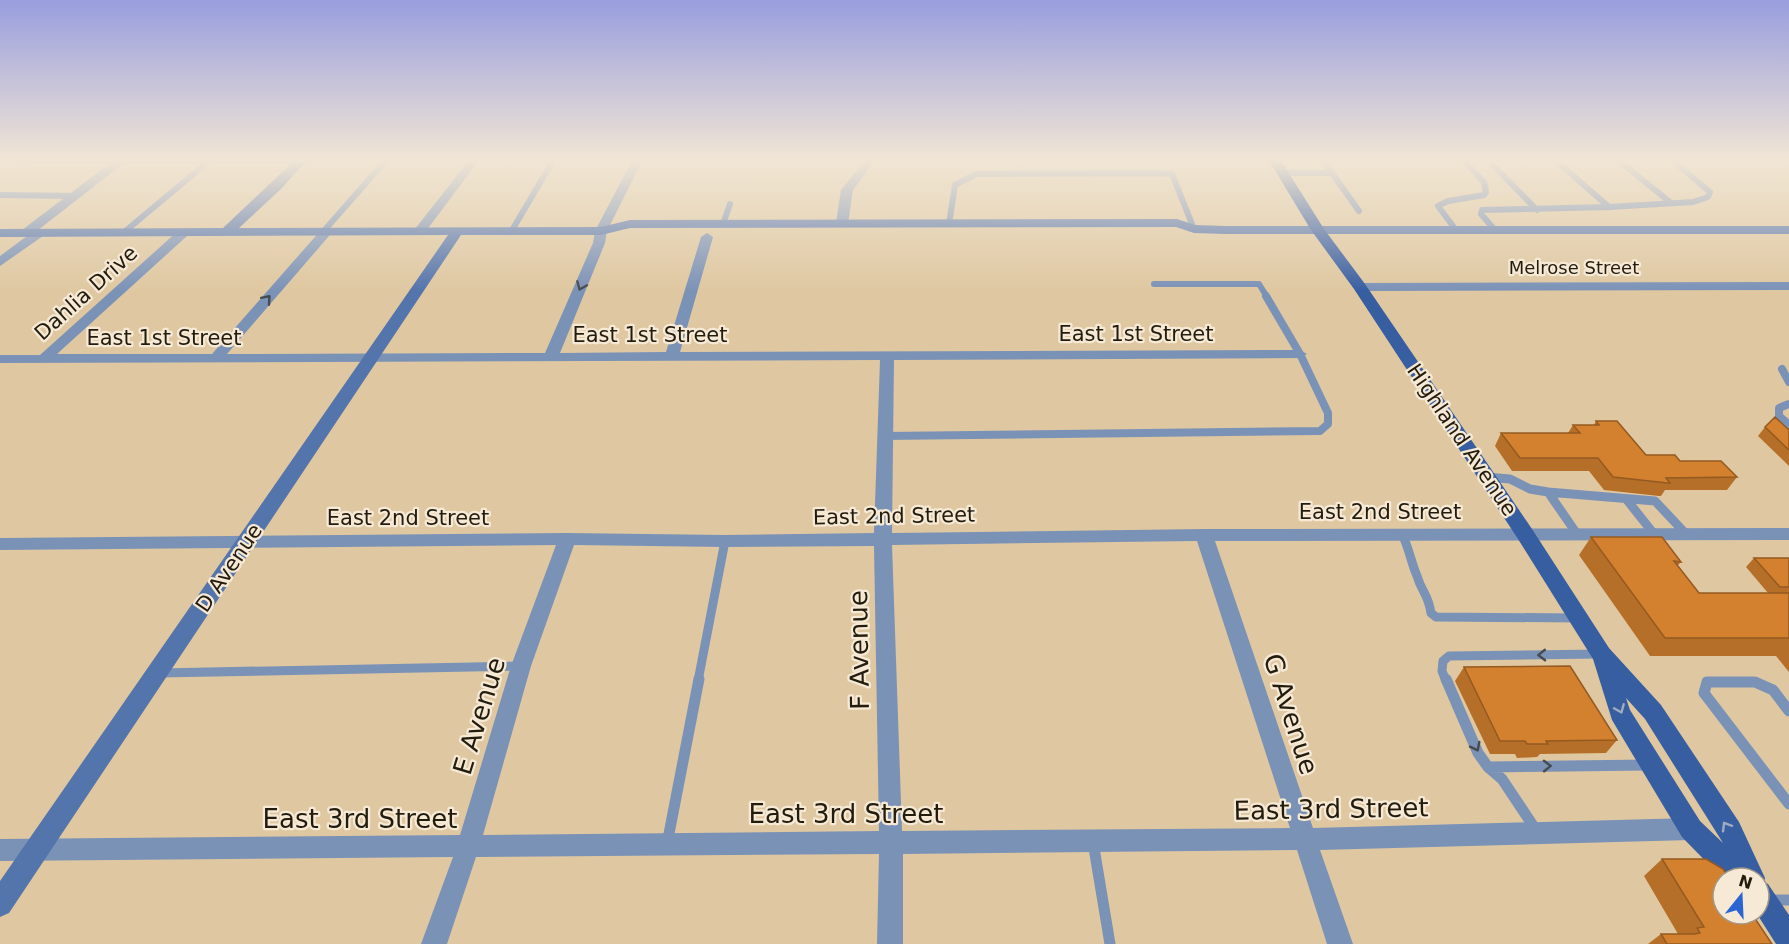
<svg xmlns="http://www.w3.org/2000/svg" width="1789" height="944" font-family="'DejaVu Sans',sans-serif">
<rect width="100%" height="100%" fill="#dfc8a1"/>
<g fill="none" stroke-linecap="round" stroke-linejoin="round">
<path stroke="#7b92b7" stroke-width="6" d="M1322 159 1332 173
M1487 159 1537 210
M1554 159 1609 207
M1617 159 1671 203
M1283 173H1332L1359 211
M0 195 75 196
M723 224 730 204
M949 224 955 185 976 174 1157 173 1172 174 1194 229
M1456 230 1438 206 1448 201 1484 195 1486 192 1484 182 1462 159
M1495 230 1481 214 1482 210 1609 207 1693 202 1708 197 1710 192 1671 159
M511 232 554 159
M123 233 209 161
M322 233 387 159
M1154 284H1259L1267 297"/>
<path stroke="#7b92b7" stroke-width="8" d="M1782 369 1789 382
M1789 404 1779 408V416L1789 425
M885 436 1320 431 1328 424V413L1300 354 1266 296"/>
<path stroke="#7b92b7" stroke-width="9" d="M1486 477 1510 479 1530 489 1548 492 1655 501 1686 534
M1548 492 1577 534
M1627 500 1654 534
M1402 534C1409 548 1411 562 1417 576 1422 593 1428 593 1431 613L1436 617 1578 618
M159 673 521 666
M698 681 725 541
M1446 681 1442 671 1443 661 1449 656 1601 654"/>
<path stroke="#7b92b7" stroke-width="11" d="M1446 679 1478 753 1488 767 1502 779 1536 830
M1789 711 1773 690 1755 682H1707L1704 693 1789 804
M1488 767 1650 765
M1093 842 1110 944
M667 844 699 679
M1769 900H1789"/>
<path fill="#7b92b7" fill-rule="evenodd" d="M9 159H320L319 161 300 164H123L38 230H43V236L0 266V256L27 236H22V230L109 164H28Z
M470 159H480L423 235H415V229Z
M633 159H643L607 231 605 243 560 353 666 352 701 237 707 233 713 237 680 352 1300 350 1307 354 1300 358 894 360 892 533 1204 529 1789 528V540L1215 541 1313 828 1691 818 1699 821 1703 829 1699 837 1691 840 1320 850 1353 944H1327L1297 850 903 854V944H877L879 854 476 857 447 944H421L453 857 0 861V839L460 835 511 666 556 545 0 550V538L567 533 725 535 874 533 880 360 0 363V355H40L179 230 183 229 189 233 187 236 57 354H212L321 230 325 229 331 233 329 236 227 354 545 353 593 243 595 231ZM1197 541 1290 828 902 831 892 545ZM574 545 725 547 874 546 879 831 483 835 531 666Z
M866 159H876L853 190 848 223 842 227 838 226 836 223 841 190Z
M1789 282V290L1360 291 1353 287 1360 283Z"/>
<path fill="#5474ac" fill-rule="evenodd" d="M296 159H308L281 189 239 228 601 227 630 220 1177 219 1195 225 1226 226H1789V234H1226L1194 233 1176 227 630 228 601 235H461L9 913 0 917V881L448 235 0 237V229L223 228Z"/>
<path fill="#385ea2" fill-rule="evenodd" d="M1268 159H1280L1324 229 1365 284 1532 529 1609 648 1661 705 1739 822 1765 878 1764 882 1768 884 1789 915V944H1776L1757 914H1759V878L1723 879 1682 837 1612 720 1593 659 1518 539 1354 289 1311 230ZM1626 698 1645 719 1723 843 1700 821 1630 710Z"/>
</g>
<path fill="#b66f28" d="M1596 421 1646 455 1680 461 1737 477 1727 490H1665L1661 496H1659L1604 490 1589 471H1512L1495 446 1501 433H1568L1573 425H1594Z
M1765 427 1789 430V466L1758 436Z
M1591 537 1681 562 1677 566 1699 593H1768L1746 567 1754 558H1789V672L1776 656H1650L1579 555Z
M1464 667 1617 740 1606 753 1540 754 1537 757 1517 758 1515 754H1490L1455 681Z
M1662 859 1772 944H1648L1661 934H1678L1644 876Z"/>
<path fill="#d4812f" stroke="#945a21" stroke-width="1.5" d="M1775 417 1789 430V450L1765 427Z
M1596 421H1617L1646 455H1675L1680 461H1721L1737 477 1666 478 1670 483H1668L1613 477 1598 458H1520L1501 433H1580L1573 425H1599Z
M1591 537H1662L1681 562 1674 561 1699 593H1789V638H1665Z
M1754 558H1789V587H1780Z
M1570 666 1617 740 1546 741 1548 744H1527L1525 741H1500L1464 667Z
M1662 859H1706L1723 869 1729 878H1723V914H1752L1772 944H1667L1661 934H1694L1700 933 1697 928 1704 927Z"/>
<defs><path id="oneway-chevron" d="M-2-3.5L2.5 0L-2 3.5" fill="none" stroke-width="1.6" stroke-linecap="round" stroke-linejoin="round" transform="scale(1.5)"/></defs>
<g stroke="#464b50">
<use href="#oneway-chevron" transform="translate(581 286) rotate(113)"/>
<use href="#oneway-chevron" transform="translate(267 299) rotate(-49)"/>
<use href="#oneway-chevron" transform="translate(1542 655) rotate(179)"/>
<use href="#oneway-chevron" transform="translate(1476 747) rotate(63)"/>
<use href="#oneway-chevron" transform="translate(1547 766) rotate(-1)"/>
</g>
<g stroke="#a0abbf">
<use href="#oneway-chevron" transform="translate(1620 709) rotate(67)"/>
<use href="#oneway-chevron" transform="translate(1726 826) rotate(-121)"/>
</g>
<linearGradient id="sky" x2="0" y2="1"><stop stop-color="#999ede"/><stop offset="0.55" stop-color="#f1e6d5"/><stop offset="1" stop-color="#f1e6d5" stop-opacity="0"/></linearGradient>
<rect width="1789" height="291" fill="url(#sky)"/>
<g text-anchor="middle" stroke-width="4.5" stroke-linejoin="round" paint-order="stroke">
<g font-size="18" fill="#231b0c" stroke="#f6ead7">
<text x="1574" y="274">Melrose Street</text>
</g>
<g font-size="21" fill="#231b0c" stroke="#f6ead7">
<text transform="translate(86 293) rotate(-42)" y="7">Dahlia Drive</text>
<text x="1136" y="341">East 1st Street</text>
<text x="650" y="342">East 1st Street</text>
<text x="164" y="345">East 1st Street</text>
<text transform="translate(1462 440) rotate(56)" y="7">Highland Avenue</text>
<text x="1380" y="519">East 2nd Street</text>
<text transform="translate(894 516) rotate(-1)" y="7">East 2nd Street</text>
<text x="408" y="525">East 2nd Street</text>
<text transform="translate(229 568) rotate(-56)" y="7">D Avenue</text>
</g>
<g font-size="26" fill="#231b0c" stroke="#f6ead7">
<text transform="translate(859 650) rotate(-91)" y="9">F Avenue</text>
<text transform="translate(1291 714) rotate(72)" y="9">G Avenue</text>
<text transform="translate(479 716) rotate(-73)" y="9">E Avenue</text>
<text transform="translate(1331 809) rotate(-1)" y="9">East 3rd Street</text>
<text x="846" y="823">East 3rd Street</text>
<text x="360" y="828">East 3rd Street</text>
</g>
</g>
<g transform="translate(1741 896) rotate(18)"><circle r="28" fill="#f6ead7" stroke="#a29786" stroke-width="1.5"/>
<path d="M0-4.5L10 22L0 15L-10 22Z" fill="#2966d4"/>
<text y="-9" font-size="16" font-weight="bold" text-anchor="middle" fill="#231b0c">N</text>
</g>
</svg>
